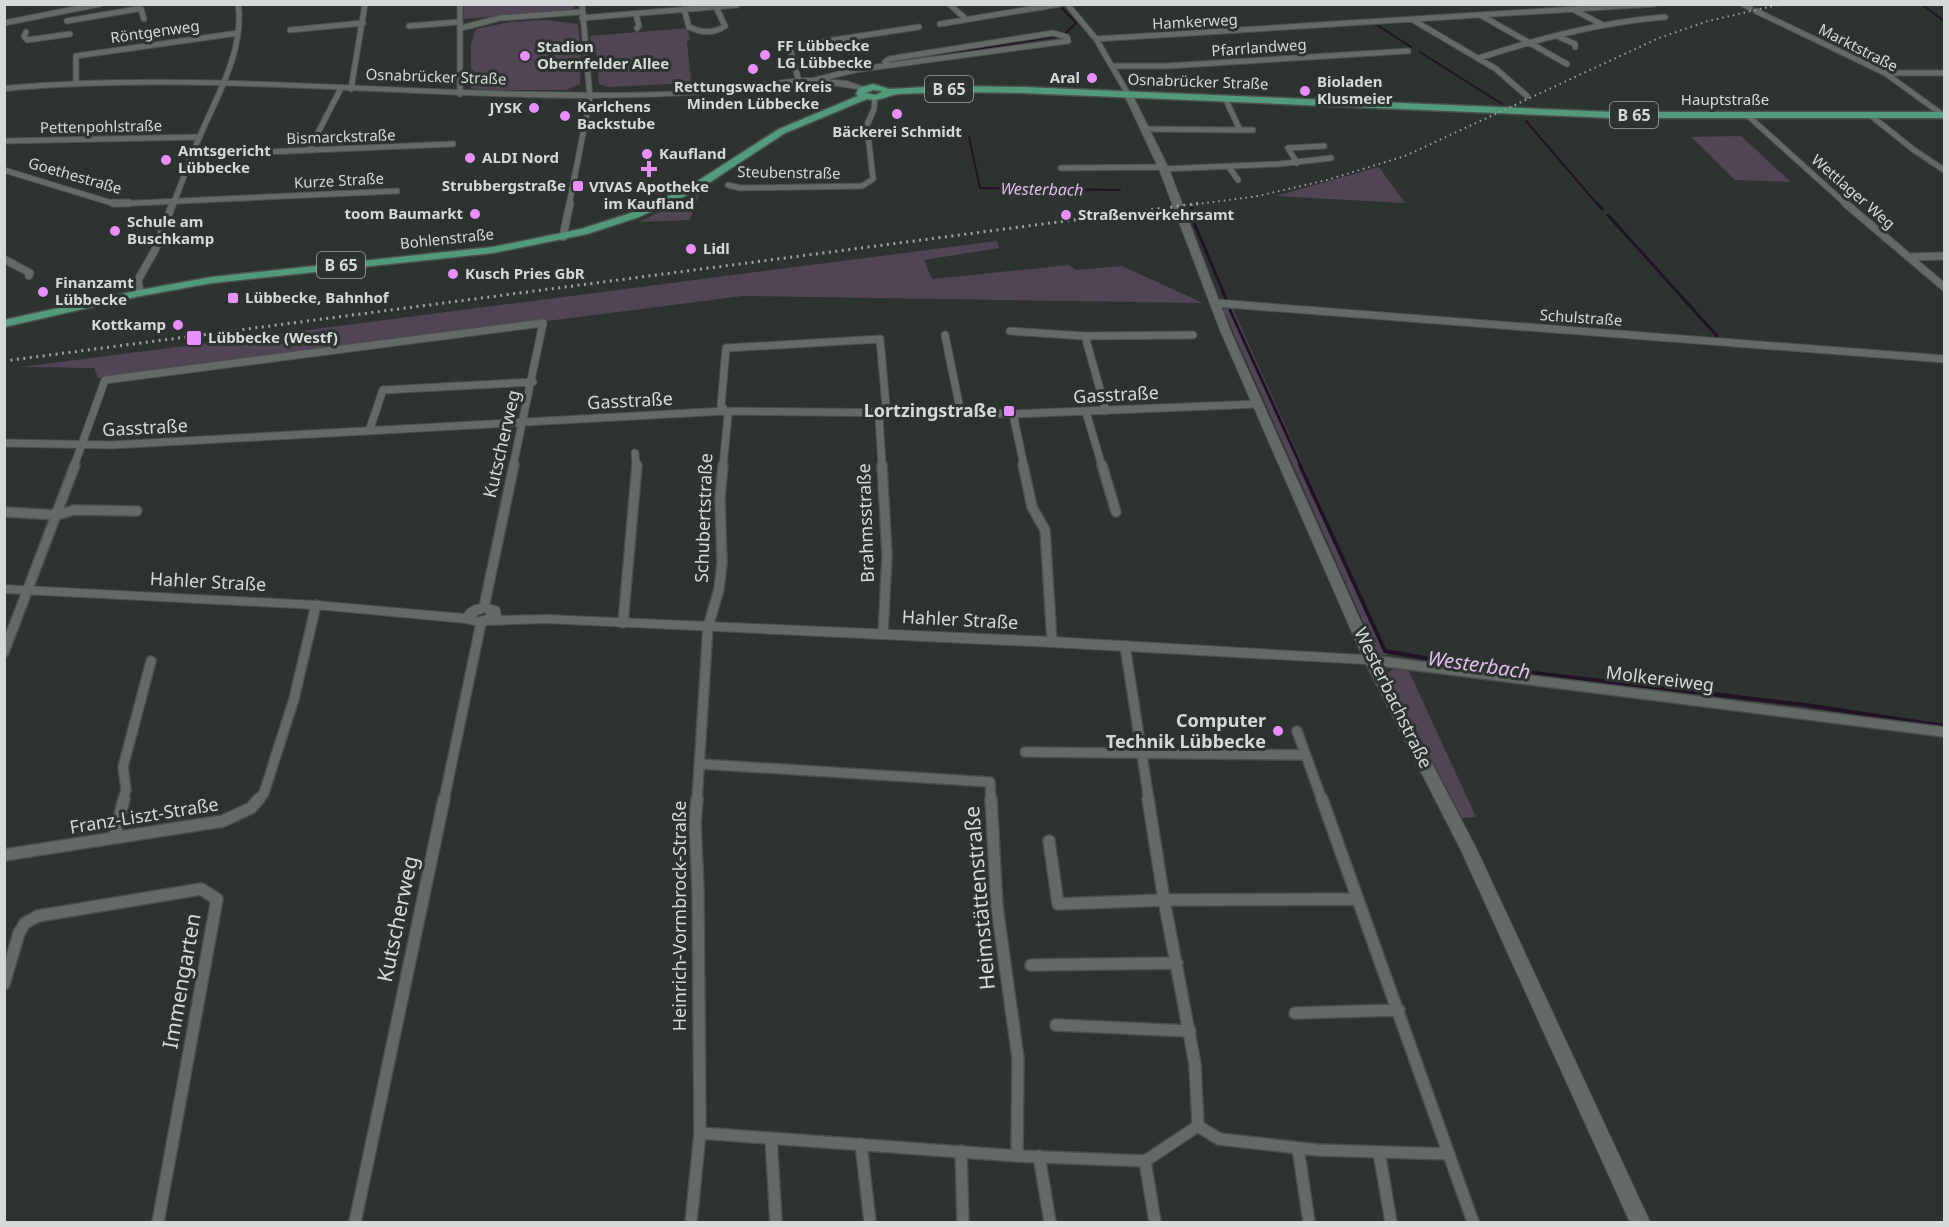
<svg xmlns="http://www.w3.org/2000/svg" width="1949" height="1227" font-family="'Noto Sans',sans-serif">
<rect width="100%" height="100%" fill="#2d3430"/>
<path fill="#514454" d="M464 5H575L572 10 464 19Z
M545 20 578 24 581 54 580 84 566 90H484L471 88V44L476 29 510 22Z
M687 28 690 39 687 43 691 81 689 83 608 87 599 84 596 52H592L590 36Z
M1741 136 1791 182 1735 180 1691 137Z
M1379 167 1405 203 1276 196Z
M700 192 690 220 639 222Z
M997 241 999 248 924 260 932 279 1069 265 1075 270 1122 266 1203 303 743 296 98 378 94 368 21 367Z
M1232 307 1388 655H1378L1223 309Z
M1396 668 1408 669 1476 817 1462 818 1386 673Z"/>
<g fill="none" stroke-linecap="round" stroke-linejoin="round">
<path stroke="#211225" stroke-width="2" d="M1921 4 1944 21
M1060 6 1076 23 1065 34
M1377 25 1411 47
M1420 52 1502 104
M903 61 1058 36
M1526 121 1598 205
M969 137 980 188 1120 190"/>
<path stroke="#211225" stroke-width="3" d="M1597 203 1602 209
M1192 208 1190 213 1227 301
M1608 215 1717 336
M1230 310 1301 466"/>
<path stroke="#211225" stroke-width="4" d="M1300 465 1385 651 1459 664 1806 705 1944 726"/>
<defs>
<path id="street-far3" d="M460 4V94
M949 4 966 19
M1067 4 1096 39 1128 94
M1743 4 1750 8
M684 9 689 27C702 33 713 34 725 26L716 7
M1574 10 1603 25
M1756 11 1885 73 1943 115
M636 14 639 26 637 28
M1482 16 1567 64
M582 18 737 5
M1413 20 1496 69 1527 96
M67 21 137 9H141L144 19
M4 23 100 4
M940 24 1060 4
M409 26 459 22
M461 28 500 18 581 12
M290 30 363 23
M26 32 24 36 27 40 70 34
M1557 36 1575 44V47
M1096 39 1654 4
M1479 58C1540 38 1601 22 1665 17
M886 66 885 62 889 59 1053 33 1067 37 1068 41
M1112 66H1167L1408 51
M1885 73H1944
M812 81 854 70 1068 41
M799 82 790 48 794 46 919 27
M76 83V56L238 33
M351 89 365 4
M1747 115 1847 205
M1870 115 1914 150 1944 170
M1146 129 1240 130 1225 98
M1240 130H1253
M4 141 199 137
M309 150 341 88
M193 155 453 144
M1297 163 1288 148 1324 146
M1229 167 1238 180
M1061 168 1163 167
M1164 169 1279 164 1331 158
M4 170 115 204 397 191
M728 185 740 188 862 186 873 179 867 125 874 109 875 98
M173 205C182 182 190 158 200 136 217 96 245 49 238 4
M569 205 590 98 582 4"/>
<path id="street-far2" d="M113 203H129
M1845 203 1944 287
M563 237 570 203
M1908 257 1944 256
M4 259 30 273 29 276
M140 293 138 280 155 250 173 203
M1215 303 1944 359
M1010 331 1085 336 1193 335
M945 335 961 414
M1085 336 1106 411
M1086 412 1102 466
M1013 414 1024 466
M369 431 383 390 533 382
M4 443 112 445 725 411 1013 414 1258 404
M635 453 636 466
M74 466 105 380 543 323 513 466
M723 466 728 415 721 405 726 348 880 339 886 406 879 416 882 466"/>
<path id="street-far1" d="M882 465 887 555 883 634
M1023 465 1032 507 1045 530 1052 642
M1102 465 1116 512
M4 512 57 515 74 510 137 511
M484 607 514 465
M623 623 637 465
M1125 646 1149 800
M4 652 75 465
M1371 660 1944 732
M1297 731 1322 800
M1025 752 1305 755
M701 764 990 782 991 800
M123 800 126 790 123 767 151 661
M258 800 264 793 294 699 316 605
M444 800 481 623
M697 800 708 627 719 589 722 563 720 498 723 465"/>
<path id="street" d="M697 799 695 823 698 889 700 1133 1017 1156 1145 1161 1198 1126
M991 799 997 907 1018 1058 1017 1156
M1148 799 1164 900 1195 1064 1198 1126 1219 1139 1318 1150 1449 1154
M1322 799 1473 1222
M114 838 124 799
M1049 841 1058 904 1164 900 1358 899
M4 855 223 821 251 808 259 799
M1031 965 1177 963
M4 984 19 933 25 923 38 916 201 889 217 899 158 1222
M1295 1013 1399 1010
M1056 1025 1190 1031
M771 1138 776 1222
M861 1144 870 1222
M1298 1148 1309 1222
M961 1151 963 1222
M1379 1152 1391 1222
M1039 1156 1050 1222
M1145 1161 1155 1222
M355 1222 444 799
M691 1222 700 1133"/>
<path id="secondary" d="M808 78 847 81 869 89 865 91C811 77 767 88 712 93 673 97 634 97 594 98 398 98 201 73 4 91V86C183 70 362 90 541 92 594 93 647 94 700 90 736 87 772 80 808 78Z
M1125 92 1132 94 1169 169 1230 330 1378 660 1477 850 1650 1222H1630L1461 850 1366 664 1052 647 547 623 488 625 481 627 466 623 316 609 4 593V585L316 601 464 614C472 601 486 603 499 607L501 616 547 615 1052 637 1362 655 1220 330 1159 169 1124 94ZM485 612 487 615 476 618 477 615Z"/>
<path id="primary" d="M873 84 889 89 945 86 1023 87 1613 112H1944V118H1613L1023 93C982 92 941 92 899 94 888 95 879 102 867 99L785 133 698 190 639 217 587 234 493 253 212 283 140 296 4 327V320L140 290 212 277 493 247 581 229 631 213 690 186 779 129 858 96 856 94 859 88ZM873 90 881 91 882 92 875 95 866 93Z"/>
</defs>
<use href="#street-far3" stroke="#4b504d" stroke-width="7"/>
<use href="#street-far2" stroke="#4b504d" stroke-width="9"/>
<use href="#street-far1" stroke="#4b504d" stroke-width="12"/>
<use href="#street" stroke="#4b504d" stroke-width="14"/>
<use href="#secondary" stroke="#4b504d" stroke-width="2"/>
<use href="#primary" stroke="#4b504d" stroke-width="3"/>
<use href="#street-far3" stroke="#646b67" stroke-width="5"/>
<use href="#street-far2" stroke="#646b67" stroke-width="7"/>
<use href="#street-far1" stroke="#646b67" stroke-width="9"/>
<use href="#street" stroke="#646b67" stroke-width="11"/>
<use href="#secondary" fill="#646b67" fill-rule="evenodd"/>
<use href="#primary" fill="#519a7a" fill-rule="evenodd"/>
<path stroke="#9fa4a1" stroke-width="2" stroke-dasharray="1.5 4" stroke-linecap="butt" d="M1191 205 1258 196 1327 180 1405 156 1659 38 1708 21 1782 4"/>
<path stroke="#9fa4a1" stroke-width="3" stroke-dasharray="2 4.5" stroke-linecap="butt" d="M4 361 1202 203"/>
</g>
<g fill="#e88eff" stroke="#2d3430" stroke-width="2">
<circle cx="765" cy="55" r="6"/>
<circle cx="525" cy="56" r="6"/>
<circle cx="753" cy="69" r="6"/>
<circle cx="1092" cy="78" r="6"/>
<circle cx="1305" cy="91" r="6"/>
<circle cx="534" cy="108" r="6"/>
<circle cx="897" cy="114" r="6"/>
<circle cx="565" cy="116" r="6"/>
<circle cx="647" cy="154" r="6"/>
<circle cx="470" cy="158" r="6"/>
<circle cx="166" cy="160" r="6"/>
<path d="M646 160h6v6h6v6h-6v6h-6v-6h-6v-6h6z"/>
<rect x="572" y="180" width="12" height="12" rx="3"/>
<circle cx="475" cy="214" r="6"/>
<circle cx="1066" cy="215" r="6"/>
<circle cx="115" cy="231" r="6"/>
<circle cx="691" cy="249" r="6"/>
<circle cx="453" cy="274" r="6"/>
<circle cx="43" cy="292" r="6"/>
<rect x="227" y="292" width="12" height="12" rx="3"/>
<circle cx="178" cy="325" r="6"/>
<rect x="186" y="330" width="16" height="16" rx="3"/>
<rect x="1003" y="405" width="12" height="12" rx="3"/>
<circle cx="1278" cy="731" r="6"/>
</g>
<g text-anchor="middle" stroke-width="6" stroke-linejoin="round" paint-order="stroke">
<g font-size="15" fill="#d5d9d7" stroke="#2d3430">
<text transform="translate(1195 22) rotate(-3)" y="5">Hamkerweg</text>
<text transform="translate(155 32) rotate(-8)" y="5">Röntgenweg</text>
<text transform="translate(1259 48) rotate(-4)" y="5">Pfarrlandweg</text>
<text transform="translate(1858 48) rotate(27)" y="5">Marktstraße</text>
<text transform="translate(436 77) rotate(2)" y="5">Osnabrücker Straße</text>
<text transform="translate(1198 82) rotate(2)" y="5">Osnabrücker Straße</text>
<text x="1725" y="105">Hauptstraße</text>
<text transform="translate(101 127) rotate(-1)" y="5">Pettenpohlstraße</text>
<text transform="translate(341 137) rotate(-2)" y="5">Bismarckstraße</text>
<text transform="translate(789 173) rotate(1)" y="5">Steubenstraße</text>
<text transform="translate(75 176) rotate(16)" y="5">Goethestraße</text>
<text transform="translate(339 181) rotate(-3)" y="5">Kurze Straße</text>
<text transform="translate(1853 192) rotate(41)" y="5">Wettlager Weg</text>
<text transform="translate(447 239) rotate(-6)" y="5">Bohlenstraße</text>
<text transform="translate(1581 318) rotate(4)" y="5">Schulstraße</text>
</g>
<g font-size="15" font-weight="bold" fill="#d5d9d7" stroke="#2d3430" text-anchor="start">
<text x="777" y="51">FF Lübbecke<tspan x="777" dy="17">LG Lübbecke</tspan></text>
<text x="537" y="52">Stadion<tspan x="537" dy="17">Obernfelder Allee</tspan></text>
<text x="1080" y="83" text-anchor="end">Aral</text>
<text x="1317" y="87">Bioladen<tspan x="1317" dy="17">Klusmeier</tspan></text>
<text x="753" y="92" text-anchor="middle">Rettungswache Kreis<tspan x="753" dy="17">Minden Lübbecke</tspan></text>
<text x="577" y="112">Karlchens<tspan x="577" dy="17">Backstube</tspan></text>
<text x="522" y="113" text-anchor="end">JYSK</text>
<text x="897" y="137" text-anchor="middle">Bäckerei Schmidt</text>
<text x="178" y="156">Amtsgericht<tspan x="178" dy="17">Lübbecke</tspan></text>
<text x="659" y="159">Kaufland</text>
<text x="482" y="163">ALDI Nord</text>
<text x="566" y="191" text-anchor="end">Strubbergstraße</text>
<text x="649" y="192" text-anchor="middle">VIVAS Apotheke<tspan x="649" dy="17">im Kaufland</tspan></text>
<text x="463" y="219" text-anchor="end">toom Baumarkt</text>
<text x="1078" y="220">Straßenverkehrsamt</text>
<text x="127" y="227">Schule am<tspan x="127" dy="17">Buschkamp</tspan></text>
<text x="703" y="254">Lidl</text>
<text x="465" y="279">Kusch Pries GbR</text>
<text x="55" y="288">Finanzamt<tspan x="55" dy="17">Lübbecke</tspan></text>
<text x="245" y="303">Lübbecke, Bahnhof</text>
<text x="166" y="330" text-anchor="end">Kottkamp</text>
<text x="208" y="343">Lübbecke (Westf)</text>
</g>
<g fill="#2d3430" stroke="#a3a8a5" stroke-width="1.5">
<rect x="925" y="76" width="48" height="26" rx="4.5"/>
<rect x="1610" y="102" width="48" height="26" rx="4.5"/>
<rect x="317" y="252" width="48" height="26" rx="4.5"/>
</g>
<g font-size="16" font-weight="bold" fill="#d5d9d7">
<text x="949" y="95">B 65</text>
<text x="1634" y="121">B 65</text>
<text x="341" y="271">B 65</text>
</g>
<g font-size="16" font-style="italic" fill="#e1bdeb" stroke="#2d3430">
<text transform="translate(1042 189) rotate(1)" y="6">Westerbach</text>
</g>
<g font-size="18" fill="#d5d9d7" stroke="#2d3430">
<text transform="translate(1116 395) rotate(-3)" y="6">Gasstraße</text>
<text transform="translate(630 401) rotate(-3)" y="6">Gasstraße</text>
<text transform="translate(145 428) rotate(-3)" y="6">Gasstraße</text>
<text transform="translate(502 444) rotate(-77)" y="6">Kutscherweg</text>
<text transform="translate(704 518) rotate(-88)" y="6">Schubertstraße</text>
<text transform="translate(866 523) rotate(-92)" y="6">Brahmsstraße</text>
<text transform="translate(208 582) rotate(3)" y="6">Hahler Straße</text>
<text transform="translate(960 620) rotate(3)" y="6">Hahler Straße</text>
<text transform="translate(1660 679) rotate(7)" y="6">Molkereiweg</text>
<text transform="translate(1393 698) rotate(64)" y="6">Westerbachstraße</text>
<text transform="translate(144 816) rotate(-9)" y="6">Franz-Liszt-Straße</text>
<text transform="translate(680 916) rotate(-90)" y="6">Heinrich-Vormbrock-Straße</text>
</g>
<g font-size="18" font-weight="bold" fill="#d5d9d7" stroke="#2d3430" text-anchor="end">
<text x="997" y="417">Lortzingstraße</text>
<text x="1266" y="727">Computer<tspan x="1266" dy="21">Technik Lübbecke</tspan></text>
</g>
<g font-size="20" font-style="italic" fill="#e1bdeb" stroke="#2d3430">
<text transform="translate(1479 665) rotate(8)" y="7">Westerbach</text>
</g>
<g font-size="21" fill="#d5d9d7" stroke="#2d3430">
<text transform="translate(980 898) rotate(-95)" y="7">Heimstättenstraße</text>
<text transform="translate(398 919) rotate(-78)" y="7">Kutscherweg</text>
<text transform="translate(182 981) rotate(-80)" y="7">Immengarten</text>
</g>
</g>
<rect width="1949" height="1227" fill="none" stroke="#d5d9d7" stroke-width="12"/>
</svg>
